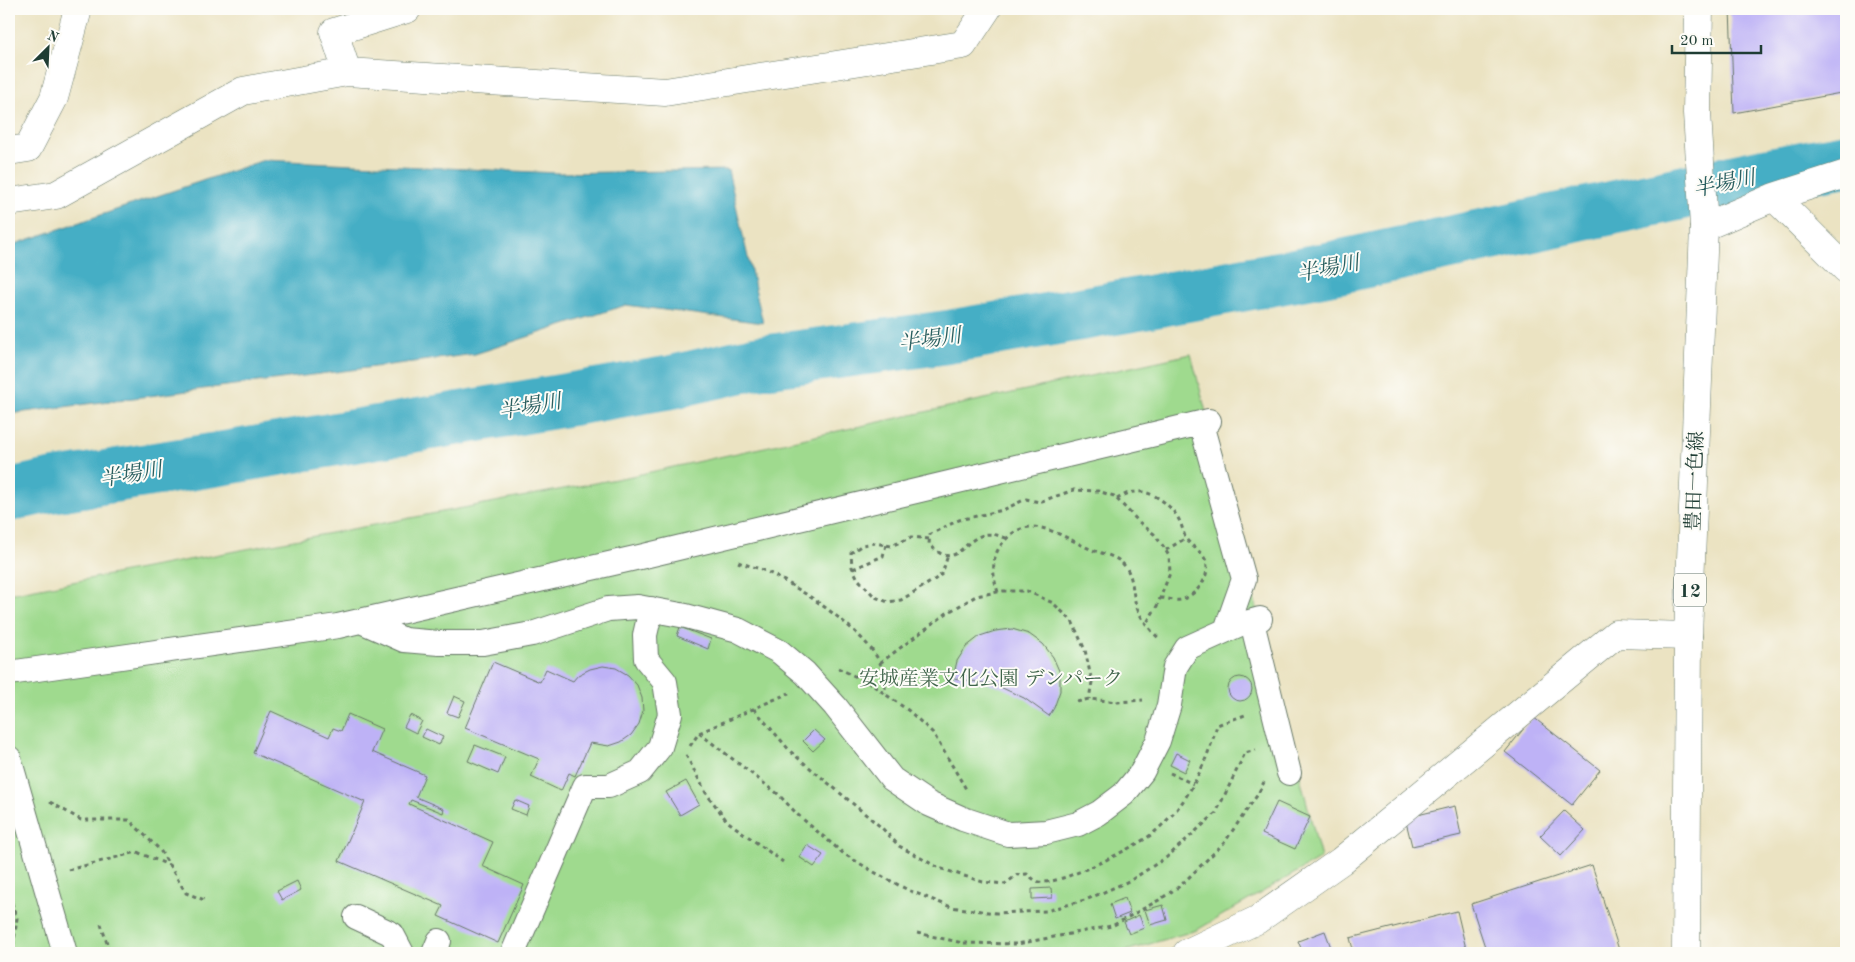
<svg xmlns="http://www.w3.org/2000/svg" width="1855" height="962" font-family="'Old Standard TT','Noto Serif JP',serif">
<rect width="100%" height="100%" fill="#fdfcf7"/>
<filter id="ink" filterUnits="userSpaceOnUse"><feTurbulence type="fractalNoise" baseFrequency=".02" numOctaves="2"/><feDisplacementMap in="SourceGraphic" scale="10" xChannelSelector="R" yChannelSelector="G"/><feConvolveMatrix kernelMatrix="1 2 1 2 8 2 1 2 1" color-interpolation-filters="sRGB"/></filter>
<filter id="wash" filterUnits="userSpaceOnUse"><feTurbulence type="fractalNoise" baseFrequency=".0096" numOctaves="4" result="noise"/><feDisplacementMap in="SourceGraphic" scale="20" xChannelSelector="R" yChannelSelector="G"/><feGaussianBlur stdDeviation="1.12" result="paint"/><feColorMatrix in="noise" values="0 0 0 0 0 0 0 0 0 0 0 0 0 0 0 0 0 1.4 0 .05"/><feComposite in="paint" operator="in"/></filter>
<g filter="url(#wash)">
<rect width="100%" height="100%" fill="#ebe3c2"/>
<path fill="#9fda8e" stroke="#5f8c61" d="M1191 354 1321 858 1197 930 1119 953H9V594L632 476Z"/>
<path fill="#45aec5" stroke="#32767c" d="M264 160 558 173 728 170 763 323 626 305 475 354 9 414V246Z"/>
<g fill="none" stroke-linecap="round" stroke-linejoin="round">
<path stroke="#45aec5" stroke-width="54" d="M9 495 50 486 225 458 672 382 755 363 948 337 1144 303 1338 267 1765 175 1846 160"/>
</g>
<g id="blocks">
<path fill="#beb2f6" d="M1730 9H1846V92L1734 113Z
M680 627 711 639 708 649 677 636Z
M1012 629 1029 634 1043 644 1053 657 1060 673V691L1054 708 1049 716 1024 698 996 685 953 678 957 661 966 647 980 636 995 631Z
M493 662 540 682 546 669 573 681 578 675 590 669 603 666 616 668 628 675 637 685 642 698 643 711 639 724 631 735 621 742 609 746 590 743 575 776 569 773 561 791 531 777 539 759 465 728Z
M1228 689a12 12 0 1 1 24 0a12 12 0 1 1-24 0Z
M454 696 465 701 458 717 447 713Z
M271 711 329 737 333 728 341 731 348 714 382 729 372 752 425 775 416 797 444 809 443 813 411 800 409 804 493 842 482 866 524 885 498 943 438 916 443 906 339 861 365 802 253 753Z
M410 715 422 721 416 733 404 727Z
M1533 717 1600 770 1572 805 1505 752Z
M426 729 443 737 439 745 422 737Z
M814 730 825 740 813 751 803 741Z
M475 745 505 757 498 774 468 761Z
M1176 753 1190 760 1184 772 1170 765Z
M686 781 699 804 680 815 666 792Z
M515 800 529 806 526 815 511 809Z
M1277 802 1310 817 1295 849 1262 834Z
M1455 806 1461 835 1412 846 1405 818Z
M1564 811 1585 830 1561 856 1540 836Z
M807 845 823 855 814 867 799 857Z
M1592 865 1620 953H1487L1471 904Z
M297 881 301 890 282 900 277 891Z
M1051 888 1052 898 1032 899V889Z
M1125 898 1130 913 1115 919 1110 904Z
M1163 905 1167 920 1150 925 1145 910Z
M1457 911 1467 953H1354L1350 938Z
M1139 915 1144 928 1129 934 1124 922Z
M1325 931 1333 953H1303L1298 941Z"/>
</g>
</g>
<g filter="url(#ink)">
<use href="#blocks" fill-opacity="0" stroke="#676" stroke-width="1"/>
<g fill="none" stroke-linecap="round" stroke-linejoin="round">
<defs>
<path id="pedestrian" d="M1201 424 1244 579 1226 630
M361 621 404 640 439 643H483L532 634 608 609 638 607 686 616 738 630 780 652 805 673 835 706 892 779 929 804 963 819 1008 834 1046 832 1078 824 1099 813 1124 794 1142 772 1158 741 1169 705 1175 667 1187 648 1238 625 1260 619
M1252 622 1289 773
M9 673 338 626 644 556 1209 421
M9 758 65 953
M356 917 392 934 402 953
M434 953 439 941
M513 953 585 786H609L640 772 660 747 670 714 665 682 646 659 645 635 651 609"/>
<path id="minor" d="M347 72 334 32 407 9
M9 151 28 148 54 98 78 9
M1846 174 1774 197 1846 269
M9 202 56 195 243 91 347 72 665 92 963 45 987 9
M1704 227 1774 197
M1187 953 1257 920 1341 861 1616 634 1688 636"/>
<path id="primary" d="M1686 953 1688 636 1704 227 1697 113 1699 9"/>
</defs>
<use href="#pedestrian" stroke="#676" stroke-width="26"/>
<use href="#minor" stroke="#676" stroke-width="29"/>
<use href="#primary" stroke="#676" stroke-width="29"/>
<path stroke="#676" stroke-width="3" stroke-dasharray="4 4" stroke-linecap="butt" d="M1117 499C1122 496 1129 492 1135 492 1152 489 1174 507 1180 522 1183 528 1183 534 1187 540 1192 547 1201 551 1205 559 1213 576 1195 597 1180 600 1174 601 1166 598 1161 598
M1006 538C998 535 991 533 983 535 960 542 956 572 929 544L930 534 959 520 1003 510 1026 499 1039 502 1074 490 1098 491 1114 496 1139 522 1154 534 1163 546 1169 556 1170 573 1157 606 1146 624
M929 539 912 537 891 546 875 543 862 545 851 553 852 567 858 579 875 597 888 602 901 600 934 580 942 574 948 555
M1166 550 1186 538
M738 562C746 565 755 567 763 570 795 584 866 631 880 663 884 672 884 684 886 693
M853 569 883 556 886 545
M998 592C993 578 991 561 999 548 1026 508 1058 535 1090 549 1101 554 1116 555 1124 565 1133 575 1132 589 1135 601 1138 615 1149 630 1160 639
M880 663 947 613 976 596 1003 591H1027L1053 603 1072 621 1085 650 1092 682 1089 699
M838 668 871 684 909 711 933 733 966 789
M1077 702 1089 699 1118 702 1143 700
M754 709 791 752 882 828 899 846 939 868 983 882 1005 884 1017 875 1027 874C1031 877 1035 881 1039 882 1061 885 1128 850 1148 837 1157 831 1166 821 1173 814 1194 790 1209 755 1217 725L1248 714
M699 733 778 794 798 815 844 854 874 872 908 890 951 907 996 913 1046 911 1088 899 1131 880 1167 857 1216 813 1245 753 1256 750
M690 746 699 733 789 693
M686 755 706 793 727 821 783 862
M1170 773 1193 784
M50 802 81 820H129L160 850 186 893 207 901
M68 870 137 852 169 865
M9 895 17 918 13 949 14 953
M101 924 110 953
M917 933 963 943 1017 944 1112 926 1159 900 1180 886 1224 843 1258 794 1264 782"/>
<use href="#pedestrian" stroke="#fff" stroke-width="24"/>
<use href="#minor" stroke="#fff" stroke-width="28"/>
<use href="#primary" stroke="#fff" stroke-width="28"/>
</g>
</g>
<g text-anchor="middle" stroke-width="4" stroke-linejoin="round" paint-order="stroke">
<rect fill="#fdfcf7" stroke="#62766e" stroke-width="1" x="1674" y="573.5" width="32" height="33" rx="4"/>
<g font-size="19" font-weight="bold" fill="#1f3d34">
<text x="1690" y="597">12</text>
</g>
<g font-size="20" fill="#1f3d34" stroke="#fdfcf7">
<text transform="translate(1694 481) rotate(-88)" y="7">豊田一色線</text>
</g>
<g font-size="20" fill="#3f644a" stroke="#fdfcf7">
<text x="991" y="685">安城産業文化公園 デンパーク</text>
</g>
<g font-size="21" font-style="italic" fill="#2a5f60" stroke="#fdfcf7">
<text transform="translate(1724 183) rotate(-12)" y="7">半場川</text>
<text transform="translate(1328 268) rotate(-11)" y="7">半場川</text>
<text transform="translate(930 339) rotate(-8)" y="7">半場川</text>
<text transform="translate(530 406) rotate(-10)" y="7">半場川</text>
<text transform="translate(131 474) rotate(-10)" y="7">半場川</text>
</g>
</g>
<rect width="1855" height="962" fill="none" stroke="#fdfcf7" stroke-width="30"/>
<g transform="translate(48 48) rotate(24)" stroke="#fdfcf7" stroke-width="4" paint-order="stroke">
<path d="M0-4L9 19L0 12L-9 19Z" fill="#1f3d34"/>
<text y="-8" font-size="14" font-weight="bold" text-anchor="middle" fill="#1f3d34">N</text>
</g>
<path d="M1672 45v8h89v-8" fill="none" stroke="#1f3d34" stroke-width="2.5"/>
<text x="1680" y="45" font-size="15" fill="#1f3d34" stroke="#fdfcf7" stroke-width="4" paint-order="stroke">20 m</text>
</svg>
